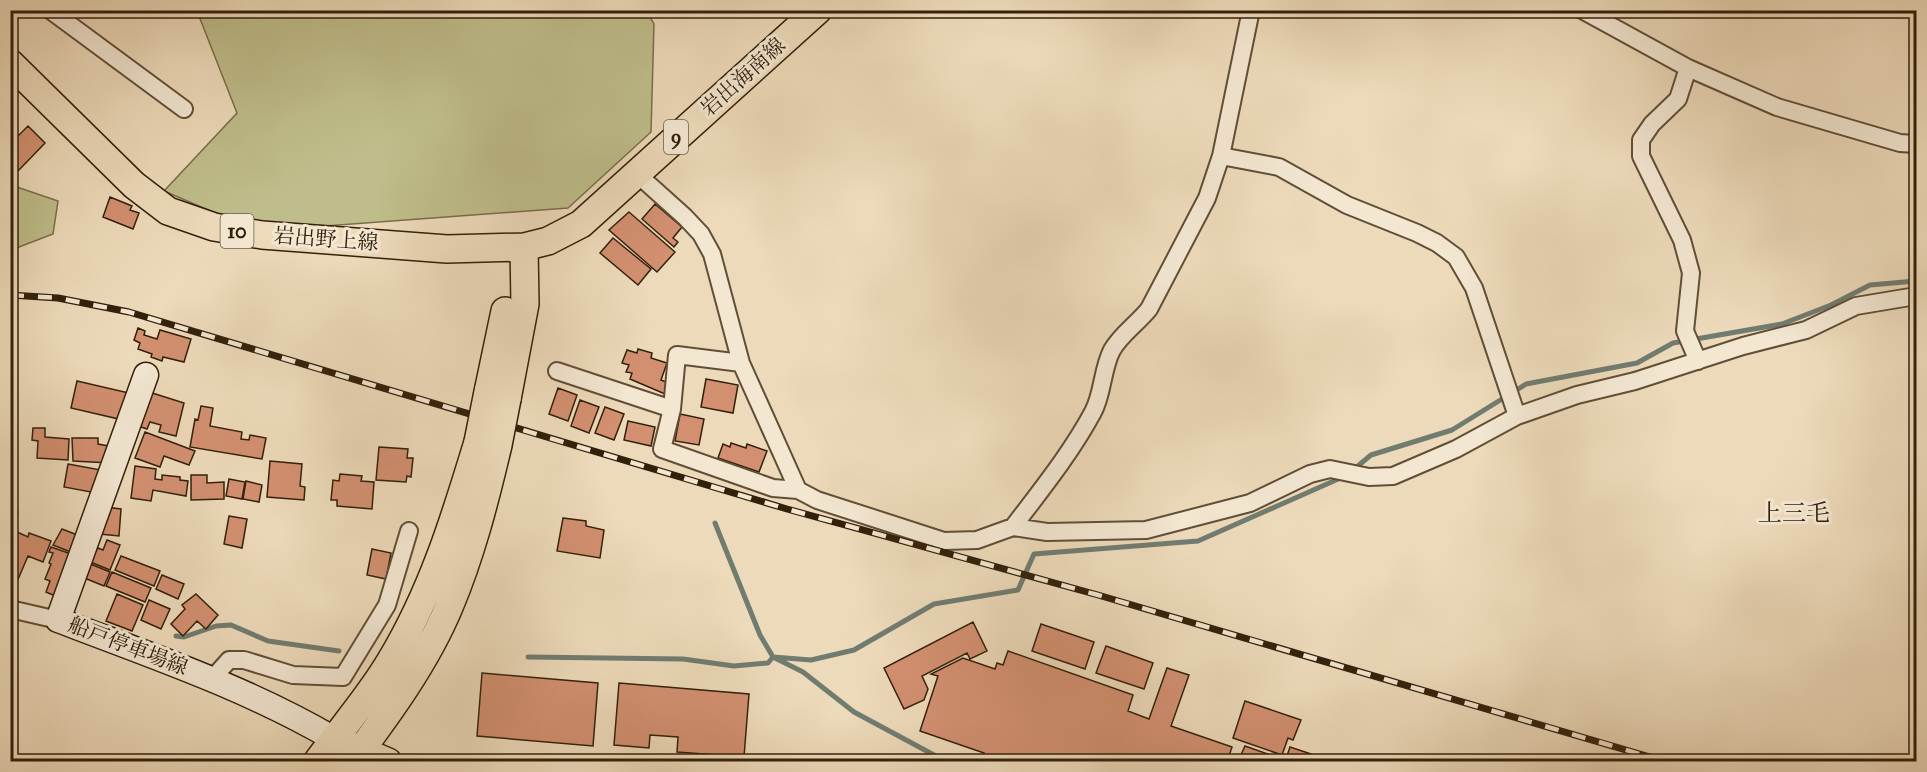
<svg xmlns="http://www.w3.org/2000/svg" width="1927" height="772" font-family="'IM FELL Great Primer','Noto Serif JP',serif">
<rect width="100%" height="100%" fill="#eddaba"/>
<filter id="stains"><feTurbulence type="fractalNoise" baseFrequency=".00333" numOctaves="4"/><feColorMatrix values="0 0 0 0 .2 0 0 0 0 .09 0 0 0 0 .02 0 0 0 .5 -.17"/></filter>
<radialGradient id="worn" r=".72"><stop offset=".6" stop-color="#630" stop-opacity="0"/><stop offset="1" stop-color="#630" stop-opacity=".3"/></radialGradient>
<path fill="#bfbd8b" stroke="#796e4b" stroke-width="1.5" d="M646 10 654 24 651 132 568 208 298 228 234 221 164 191 237 113 197 11Z
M11 185 58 201 53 234 19 247 11 255Z"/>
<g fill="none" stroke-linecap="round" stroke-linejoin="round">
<path stroke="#717c71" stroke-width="5" d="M1353 470 1371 455 1452 430 1526 384 1637 363 1673 343 1782 324 1831 305 1870 285 1916 281
M715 523 760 635 773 657 803 672 854 712 947 762
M176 636 184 637 216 626 231 625 268 641 339 651
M528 657 683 659 734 666 768 663 773 657
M773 657 811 660 854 650 934 604 1018 590 1034 554 1198 541 1345 476"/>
</g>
<path fill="#d39071" stroke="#33200b" stroke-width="1.5" d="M28 126 45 143 18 171 10 164V144Z
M110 197 132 206 130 210 139 213 133 229 103 217Z
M655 204 682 227 673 238 678 242 674 247 642 219Z
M629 212 675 252 657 272 609 230Z
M613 238 651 269 638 285 600 253Z
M138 328 145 331 144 335 157 339 160 330 191 339 184 362 163 357 162 361 151 357 152 354 138 349 140 343 134 340Z
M638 349 652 353 651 358 667 363 661 380 669 383 665 394 630 379 632 373 626 372 629 365 622 363 627 350 637 353Z
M706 379 738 385 733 413 701 407Z
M77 381 129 393 123 420 71 408Z
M558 388 577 395 568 421 549 414Z
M146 391 184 403 176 436 159 432 161 425 150 422 147 429 135 425Z
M580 400 599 407 589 433 571 426Z
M201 406 213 408 210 426 242 432 241 439 249 440 250 435 266 438 262 459 190 447 195 419 198 420Z
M605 407 624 414 614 440 595 433Z
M680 414 704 419 699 445 675 441Z
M628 421 655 427 651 446 624 440Z
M33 428H45V437L69 439 68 460 37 458 38 441 32 440Z
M145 432 195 451 189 465 164 456 160 467 135 458Z
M72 438H98V444L115 447 110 463 73 461Z
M731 443 746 448 747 444 767 451 759 472 718 458 723 444 730 447Z
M379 447 408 449 407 458H413L411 477 407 476 406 482 376 480Z
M270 461 302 464 300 486 305 487 304 500 267 497Z
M68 464 101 470 96 493 64 487Z
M135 466 156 469 155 479 162 480V475L180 477V480L188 481 186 496 153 490 151 501 131 498Z
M340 474 362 476 361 481 374 482 372 509 337 506V500H331L333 480 339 481Z
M191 475H207V483L224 482V499L191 500Z
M229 479 245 482 242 499 226 496Z
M246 481 262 485 259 502 243 499Z
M105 507 121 509 119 536 100 534Z
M10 509 18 512 14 523 10 522Z
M229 516 247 519 242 548 224 544Z
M563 518 586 521V526L604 530 600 558 557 551Z
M62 529 80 536 76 554 53 545Z
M15 531 28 537 29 533 51 541 43 562 28 556 16 584 10 582V542Z
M107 540 120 545 110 570 88 561 93 550 96 551 98 548 103 550Z
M51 547 77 556 60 598 46 592 50 581 45 579 51 564 49 563 53 553 49 552Z
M372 549 391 553 386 579 367 575Z
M121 556 160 571 154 586 115 570Z
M88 563 110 572 104 586 82 577Z
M112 572 151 588 145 602 106 586Z
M162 575 184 584 178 599 156 589Z
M117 594 143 605 132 631 106 621Z
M196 594 218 615 206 629 197 621 183 636 171 624 185 609 182 605Z
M149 600 170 609 161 629 141 620Z
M973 622 987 651 970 659 967 653 922 676 928 689 924 700 904 709 884 668Z
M1041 624 1094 642 1085 669 1032 651Z
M1106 646 1153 663 1144 689 1096 673Z
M1008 651 1133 695 1128 711 1149 719 1167 668 1189 675 1171 726 1232 747 1227 762H981L984 753 920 731 938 676 931 674 963 658 995 669 997 663 1003 665Z
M482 673 598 683 593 746 477 736Z
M619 683 749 694 744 757 677 752 678 737 650 735 649 748 614 745Z
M1245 701 1301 720 1293 740 1288 738 1282 755 1233 738Z
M1245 746 1279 758 1277 762H1254L1240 757Z
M1290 747 1311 754 1309 762H1285Z"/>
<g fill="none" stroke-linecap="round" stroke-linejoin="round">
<defs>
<path id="minor" d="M50 10 184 109
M1582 10 1688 68 1777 107 1900 143 1916 144
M1688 68 1678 99 1652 124 1641 140V156L1682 240 1691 273 1685 331 1698 361
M1221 156 1279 167 1347 205 1417 233 1437 243 1456 257 1474 288 1517 416
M636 173 685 217 701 234 712 254 741 363 798 490 773 488 662 449 672 409 677 355 741 363
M557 371 672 409
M798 490 817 500 944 541 977 540 1013 527 1047 532 1146 530 1250 503 1310 474 1330 469 1369 477 1393 476 1456 449 1517 416 1577 395 1635 381 1743 346 1806 330 1856 306 1916 296
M1013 527C1041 490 1071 453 1093 412 1103 394 1102 369 1112 350 1121 334 1137 324 1149 309L1207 198 1221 156 1251 10
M10 609 58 620
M212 679 229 660H244L293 675 343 677 387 605 409 531"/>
<path id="secondary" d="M146 375 58 620C152 656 247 688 334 739"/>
<path id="primary" d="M10 63 134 185 168 211 214 227 262 235 447 249 524 247 548 241 581 224 818 10
M488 392 505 311
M507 399 525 304 524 247
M346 744 388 762
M317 762C341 729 369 697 390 662 432 593 455 518 478 442
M352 762C388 714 426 662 449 607 471 555 485 500 498 445"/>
</defs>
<use href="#minor" stroke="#624e37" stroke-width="20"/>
<use href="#secondary" stroke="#33200b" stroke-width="27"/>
<use href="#primary" stroke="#33200b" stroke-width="30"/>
<use href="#minor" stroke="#f3e7d2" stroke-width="16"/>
<use href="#secondary" stroke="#f3e7d2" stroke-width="24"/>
<use href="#primary" stroke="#eddaba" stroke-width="27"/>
<defs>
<path id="rail" d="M10 295 58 298 129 312 787 509 1098 595 1667 762"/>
</defs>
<use href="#rail" stroke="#33200b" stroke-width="7"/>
<use href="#rail" stroke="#f3e7d2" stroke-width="4.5" stroke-dasharray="14" stroke-linecap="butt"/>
<defs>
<path id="primary-bridge" d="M478 442 488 392
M498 445 507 399"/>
</defs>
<use href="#primary-bridge" stroke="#33200b" stroke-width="30" stroke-linecap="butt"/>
<use href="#primary-bridge" stroke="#eddaba" stroke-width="27"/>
</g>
<g text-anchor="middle" stroke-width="6" stroke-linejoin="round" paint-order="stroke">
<g fill="#f3e7d2" stroke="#6d5c47" stroke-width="1.5">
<rect x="664" y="120" width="24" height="34" rx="4.5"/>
<rect x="220.5" y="214" width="33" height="34" rx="4.5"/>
</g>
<g font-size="20" font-weight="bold" fill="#33200b">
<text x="676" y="144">9</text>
<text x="237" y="238">10</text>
</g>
<g font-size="21" fill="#33200b" stroke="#f3e7d2">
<text transform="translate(743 77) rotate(-42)" y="7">岩出海南線</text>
<text transform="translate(326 239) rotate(4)" y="7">岩出野上線</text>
<text transform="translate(128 646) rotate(21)" y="7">船戸停車場線</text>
</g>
<g font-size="24" fill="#33200b" stroke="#f3e7d2">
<text x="1794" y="521">上三毛</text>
</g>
</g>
<rect width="1927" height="772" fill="none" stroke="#eddaba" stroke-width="36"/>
<rect x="12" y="12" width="1903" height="748" fill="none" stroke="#33200b" stroke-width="3"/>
<rect x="18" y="18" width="1891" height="736" fill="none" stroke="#33200b" stroke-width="1.5"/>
<rect width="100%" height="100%" filter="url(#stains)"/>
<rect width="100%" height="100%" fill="url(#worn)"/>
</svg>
